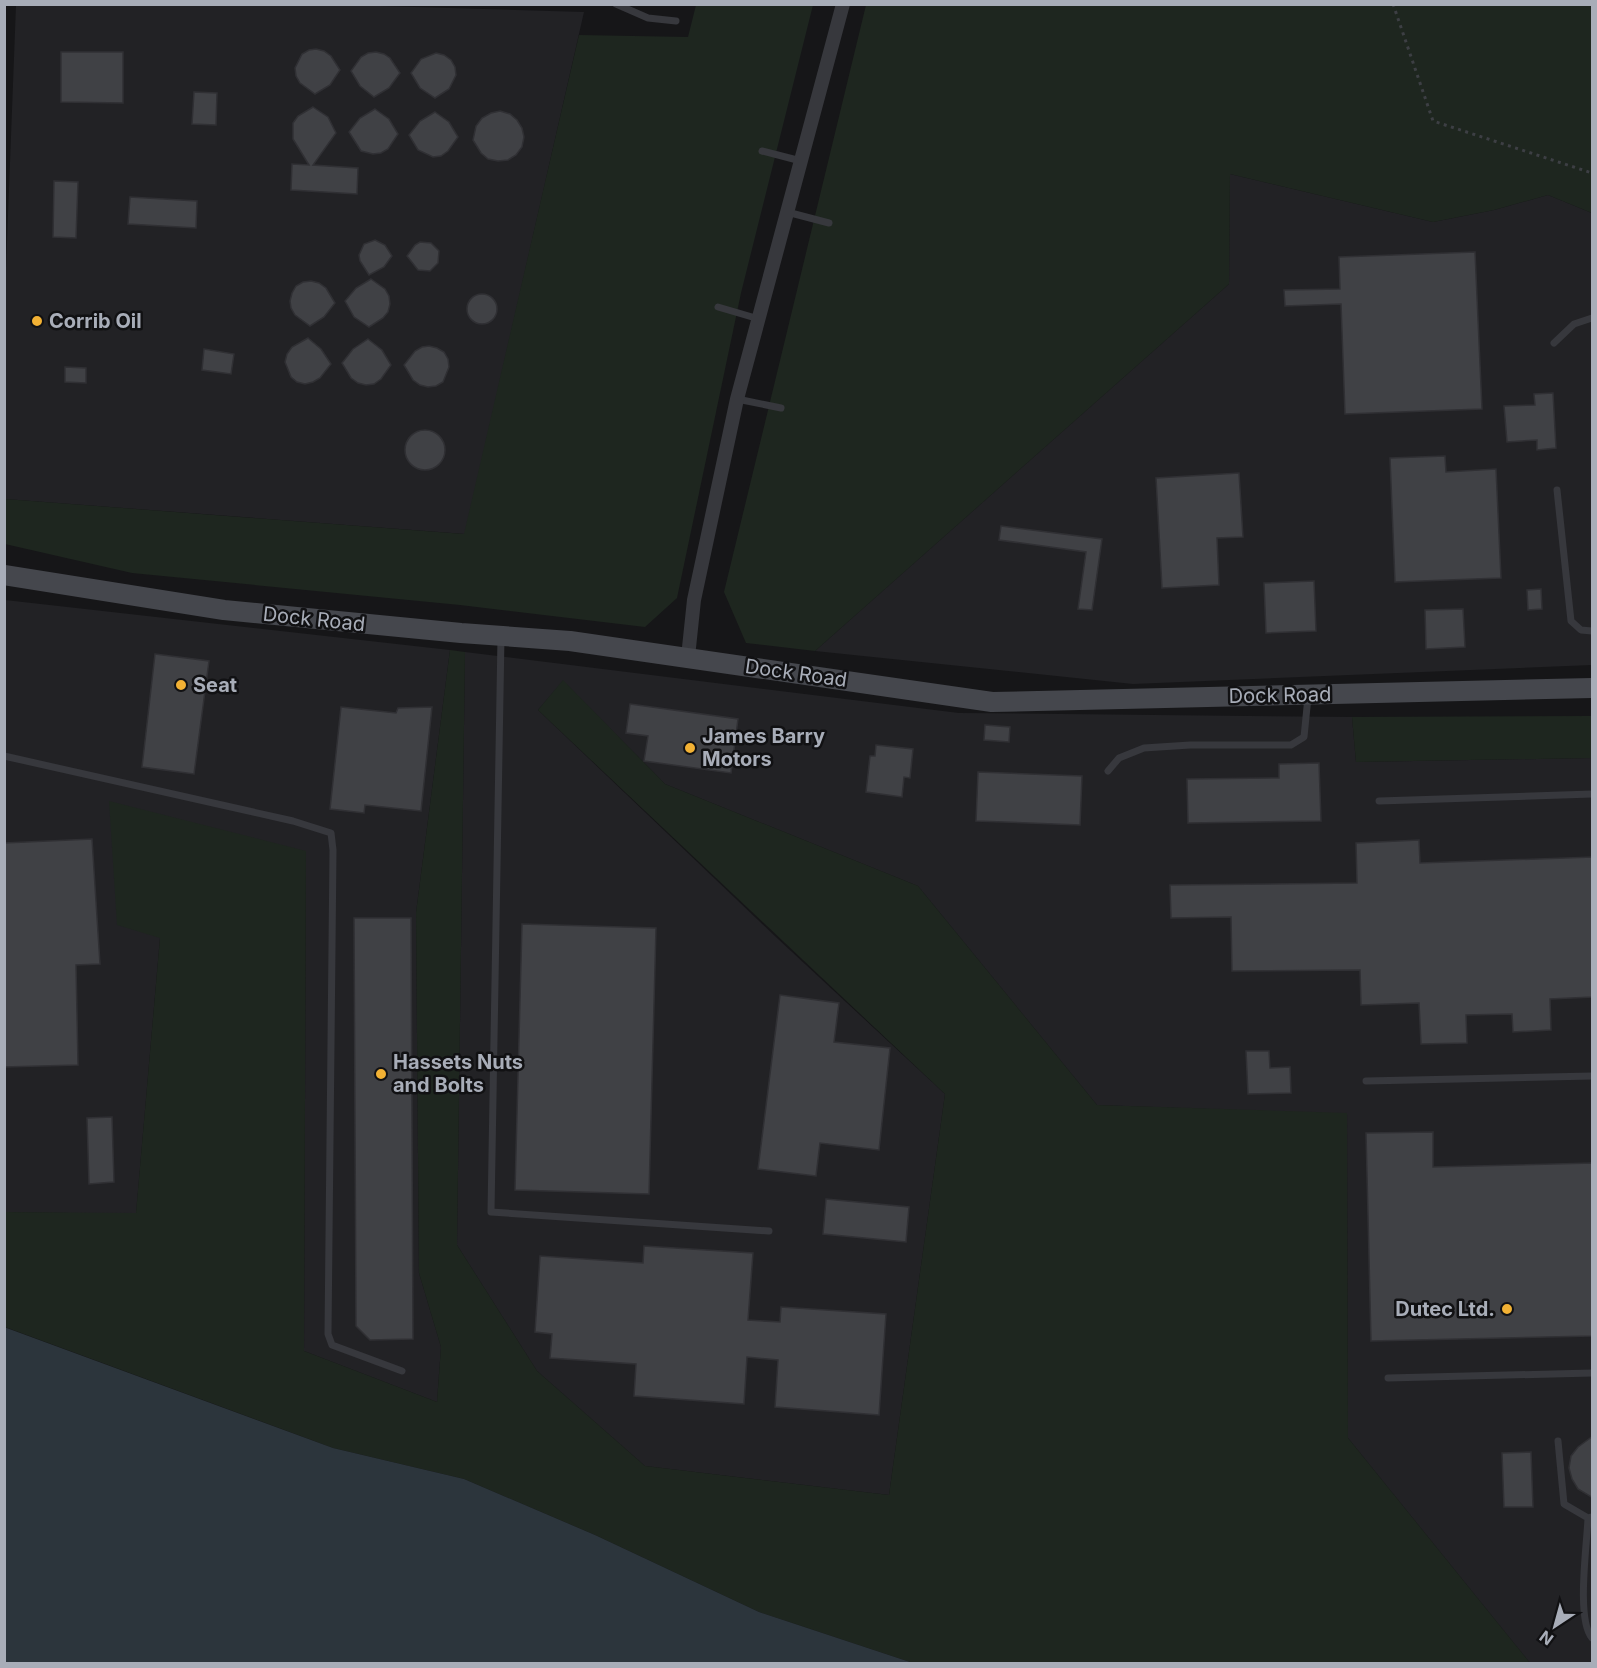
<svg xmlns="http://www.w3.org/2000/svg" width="1597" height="1668" font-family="Inter,sans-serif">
<rect width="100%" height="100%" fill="#161618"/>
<path fill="#222225" d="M312 4 584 12 465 534 5 499V294L16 5Z
M1230 174 1433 222 1494 210 1548 195 1592 213V665L1133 684 815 651 1229 284Z
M5 600 450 650 416 913 419 1273 441 1347 437 1402 304 1351 306 851 160 938 136 1214 5 1212Z
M465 652 959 713 1352 717 1356 762 1592 758V1663H1530L1348 1438 1347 1114 1097 1105 918 886 665 784 563 681 538 710 778 939 945 1094 889 1495 645 1466 537 1371 457 1245Z"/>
<path fill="#1e261f" d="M696 5H813L741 293 677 598 645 627 460 605 132 573 5 544V499L464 534 579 35 688 37Z
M866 5H1592V213L1548 195 1494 210 1433 222 1230 174 1229 284 815 651 746 643 724 592Z
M450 650 465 652 457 1245 537 1371 645 1466 889 1495 945 1094 538 710 563 680 665 784 918 886 1097 1105 1347 1113 1348 1438 1530 1663H913L759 1612 595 1535 464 1479 333 1448 5 1327 4 1212 136 1213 160 938 117 925 109 801 306 851 304 1351 437 1402 441 1347 419 1273 416 913Z
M1592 716V758L1356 762 1352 717Z"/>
<path fill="#2c353c" d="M4 1327 333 1448 464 1479 595 1535 759 1612 913 1663H5Z"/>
<path fill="#404145" stroke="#303034" stroke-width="1.5" d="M316 49 324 51 331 56 340 70 330 85 315 94 300 83 296 76 295 68 302 54 309 50Z
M61 52H123V103L61 102Z
M376 52 384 54 390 58 400 73 389 88 374 97 360 86 351 71 361 57 368 53Z
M436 53 444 55 451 60 455 67 456 75 449 89 435 98 420 88 411 73 421 59Z
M194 92 217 93 216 125 192 124Z
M313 107 328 117 336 133 313 165 358 168 357 194 291 190 292 164 309 165 293 139V123L298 116Z
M375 109 389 119 398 134 388 149 381 153 373 154 361 151 349 132 360 118Z
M500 111 510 114 517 120 522 128 524 137 522 147 516 155 508 160 498 161 488 159 481 153 473 140 476 126 482 118 491 113Z
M435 112 449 122 458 137 448 151 441 156 433 157 418 150 409 135 420 121Z
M54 181 78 182 76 238 53 237Z
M130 197 197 201 196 228 128 224Z
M375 240 385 245 392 256 384 267 369 275 360 261 359 255 364 244Z
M420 242 431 243 439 251 438 263 430 271 418 270 407 256 415 245Z
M1475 252 1482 409 1345 414 1341 304 1285 306 1284 290 1340 289 1339 257Z
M371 279 385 289 389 296 390 304 388 312 383 318 369 327 354 317 345 301 356 288Z
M311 281 319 283 326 288 335 303 324 317 310 326 295 315 291 308 290 301 292 293 296 286 303 282Z
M467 309a15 15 0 1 1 30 0a15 15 0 1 1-30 0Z
M308 338 321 349 331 364 320 378 313 382 305 384 297 382 291 377 285 362 287 354 292 347Z
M368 339 382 350 391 365 381 379 374 384 366 385 358 383 351 378 342 363 353 349Z
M429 346 437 348 444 352 448 359 449 367 443 382 436 386 428 387 420 385 413 380 404 365 415 351 422 347Z
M204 349 234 354 231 374 202 370Z
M65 367 86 368V383L65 382Z
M1553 393 1556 448 1537 450V440L1507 442 1504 406 1535 405 1534 394Z
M405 450a20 20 0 1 1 40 0a20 20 0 1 1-40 0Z
M1445 456 1446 472 1496 469 1501 578 1395 582 1390 458Z
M1239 473 1243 537 1217 538 1219 585 1162 588 1156 478Z
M1001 526 1102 539 1092 610 1078 609 1086 552 999 540Z
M1314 581 1316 631 1266 633 1264 583Z
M1541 589 1542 609 1528 610 1527 590Z
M1463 609 1465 647 1426 649 1425 610Z
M155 654 209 661 194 774 142 767Z
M630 704 738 719 731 773 644 761 648 736 626 733Z
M341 707 396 713 398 708 432 707 421 811 365 805 364 813 330 809Z
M985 725 1010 727 1009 742 984 740Z
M876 745 913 749 910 778 904 777 902 797 866 792 870 756H875Z
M1319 763 1321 821 1188 823 1187 779 1279 778V764Z
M978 772 1082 776 1080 825 976 821Z
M92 839 100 964 76 965 78 1065 4 1067V843Z
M1419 840 1420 863 1593 857V997L1550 999 1551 1030 1513 1032 1512 1014 1466 1015 1467 1043 1421 1044 1419 1003 1361 1005 1360 970 1232 971 1231 917 1171 918 1170 885 1357 883 1356 843Z
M354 918H411L413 1339 370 1340 356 1326Z
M522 924 656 928 649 1194 515 1190Z
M780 995 839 1003 834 1042 890 1048 879 1150 820 1143 816 1176 758 1169Z
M1246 1051H1269L1270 1068 1290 1067 1291 1093 1248 1094Z
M112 1117 114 1182 89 1184 87 1118Z
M1433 1132V1167L1593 1163V1336L1371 1341 1366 1133Z
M826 1199 909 1207 906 1242 823 1234Z
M644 1246 753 1253 748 1320 780 1322 781 1307 886 1314 879 1415 775 1407 778 1360 747 1357 744 1404 634 1396 636 1364 550 1358 552 1334 535 1332 540 1256 643 1263Z
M1593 1436V1498L1578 1489 1572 1479 1569 1468 1571 1456 1578 1447Z
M1531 1452 1533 1507H1504L1502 1453Z"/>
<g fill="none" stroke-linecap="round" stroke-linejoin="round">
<path stroke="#3d3f44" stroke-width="3" stroke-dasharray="3 4.5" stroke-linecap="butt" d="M1393 4 1433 121 1592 173"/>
<path stroke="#37383d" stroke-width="7" d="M616 4 648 18 676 21
M762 151 801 161
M787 212 829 223
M718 307 759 319
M1554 343 1574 324 1592 318
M737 399 781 408
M1557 490 1571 621 1581 630 1592 631
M501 637 491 1212 769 1231
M4 756 293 821 331 833 333 850 328 1334 332 1345 402 1371
M1108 771 1119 758 1144 748 1190 745H1291L1304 737 1308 697
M1379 801 1592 794
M1366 1081 1592 1076
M1388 1378 1592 1373
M1558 1441 1564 1504 1588 1518
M1592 1517 1588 1518C1587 1545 1576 1619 1592 1638"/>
<path stroke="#37383d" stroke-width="14" d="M688 657 694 600 737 399 843 4"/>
<path stroke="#45474d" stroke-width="20" d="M4 575 224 610 461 633 570 641 992 702 1592 688"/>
</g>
<g fill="#f2b134" stroke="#111113" stroke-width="2">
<circle cx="37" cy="321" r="6"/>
<circle cx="181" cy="685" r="6"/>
<circle cx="690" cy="748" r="6"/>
<circle cx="381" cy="1074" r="6"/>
<circle cx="1507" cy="1309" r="6"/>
</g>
<g text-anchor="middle" stroke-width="5" stroke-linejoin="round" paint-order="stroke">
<g font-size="20" font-weight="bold" fill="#a8adb8" stroke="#111113" text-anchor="start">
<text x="49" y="328">Corrib Oil</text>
<text x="193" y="692">Seat</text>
<text x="702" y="743">James Barry<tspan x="702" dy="23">Motors</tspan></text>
<text x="393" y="1069">Hassets Nuts<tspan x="393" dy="23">and Bolts</tspan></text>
<text x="1495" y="1316" text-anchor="end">Dutec Ltd.</text>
</g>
<g font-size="20" fill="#a8adb8" stroke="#111113">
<text transform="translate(314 619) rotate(6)" y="7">Dock Road</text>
<text transform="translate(796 673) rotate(8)" y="7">Dock Road</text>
<text transform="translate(1280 695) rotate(-1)" y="7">Dock Road</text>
</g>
</g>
<rect width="1597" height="1668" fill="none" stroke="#a8adb8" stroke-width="12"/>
<g transform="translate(1555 1626) rotate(216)" stroke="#111113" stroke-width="4.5" paint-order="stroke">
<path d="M0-4.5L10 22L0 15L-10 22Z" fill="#a8adb8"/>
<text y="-9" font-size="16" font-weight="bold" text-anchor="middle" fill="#a8adb8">N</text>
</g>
</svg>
